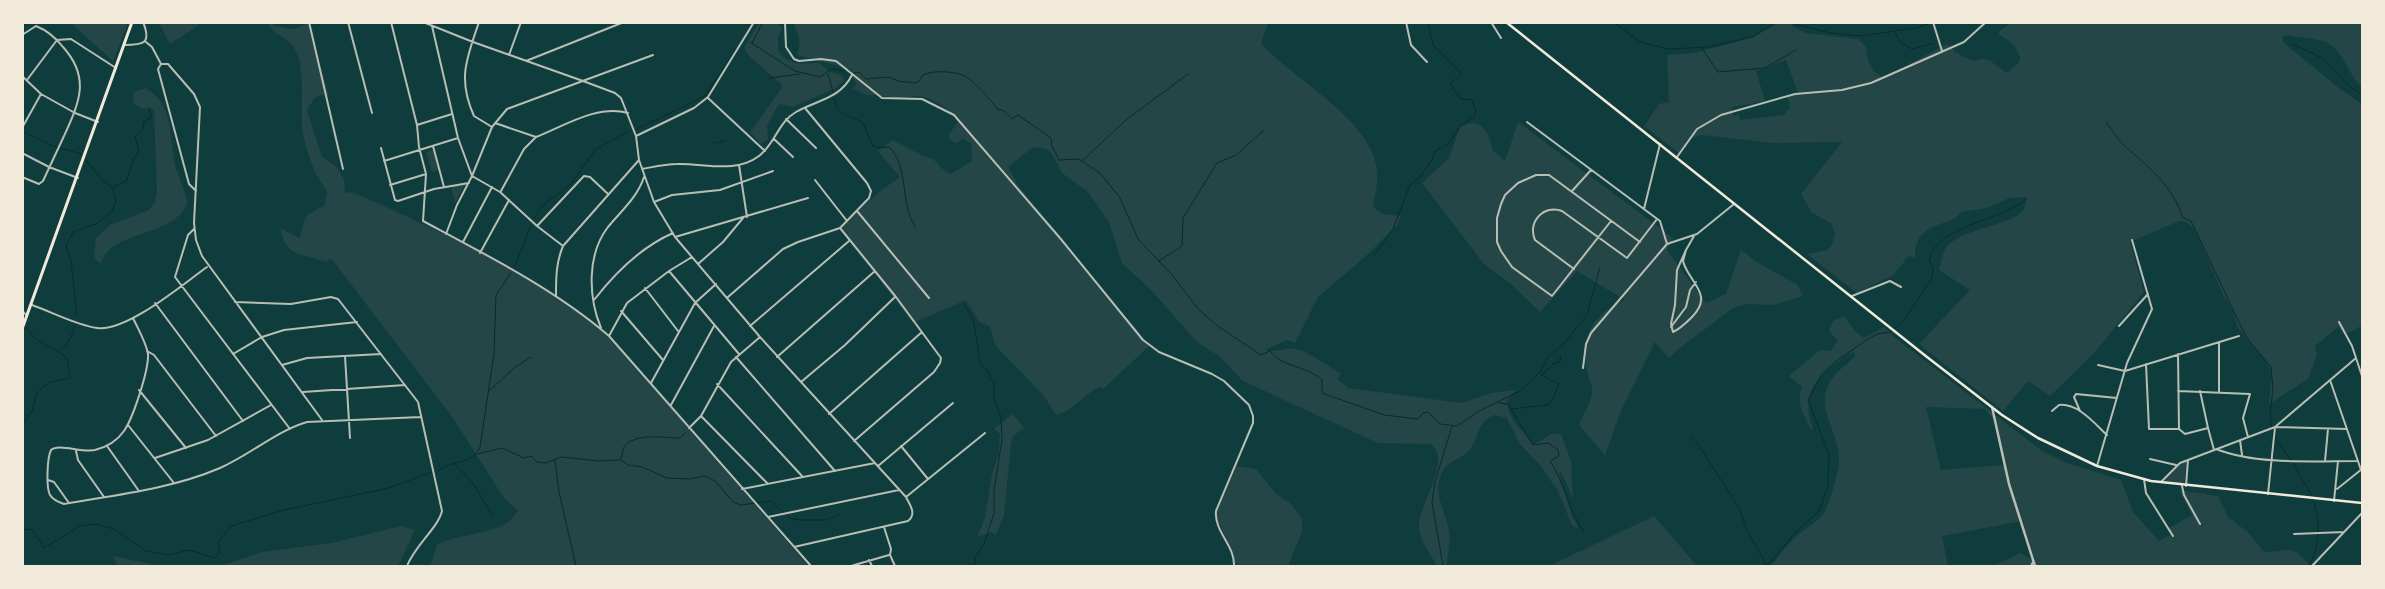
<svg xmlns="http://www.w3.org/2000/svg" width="2385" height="589" font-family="Merriweather,serif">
<rect width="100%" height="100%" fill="#0f3d3e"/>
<path fill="#244646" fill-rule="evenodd" d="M71 23H128L113 61Z
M159 23H196L199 25 170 44Z
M268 23H272L275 26 294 29 309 23 329 96 320 95 314 99 307 110 322 157 337 167 344 180 345 193 352 192C434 228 517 266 589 320 612 338 632 365 651 386 705 445 756 506 808 566H430L437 545C459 533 487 536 508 522 512 520 514 514 518 511L504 498 453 418 331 258 326 262C303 253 285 258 281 229L300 238C306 216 302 216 324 206L327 192C324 185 318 179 315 172 309 158 303 139 302 124 301 103 304 80 299 59 293 35 273 37 268 23Z
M759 23 779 24 782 29 778 37V50C789 67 802 63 819 63L829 71 843 76 844 80 836 88 793 107 779 104 767 126 768 139 761 144 750 132 782 88 781 84 749 56 744 48Z
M793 23H1268L1261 43C1293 81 1383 124 1377 181 1377 190 1374 198 1373 207L1382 214 1401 216 1397 225 1368 254 1318 297 1295 343 1287 340 1265 350C1278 353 1285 347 1296 349 1306 350 1331 368 1341 374L1337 379 1348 388 1462 403 1491 393 1516 390 1507 400C1509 416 1513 422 1524 433 1527 436 1530 442 1534 445L1551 434H1561L1571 461 1573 499 1561 472 1559 473 1572 517 1579 529 1572 525 1558 491 1540 465 1519 443 1507 418 1495 415C1478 421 1479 435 1471 448 1465 458 1451 459 1444 469 1430 492 1446 509 1449 532 1451 542 1447 556 1447 566H1437C1431 554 1420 542 1419 528 1417 506 1453 460 1431 444L1378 443 1243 381 1219 356 1197 342 1152 291 1122 263 1109 222 1087 191 1062 173 1051 152 1046 149 1033 147 1008 167 1018 185 1062 240H1060L1149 346 1103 389 1101 387 1096 388 1067 411 1056 415 1044 396 995 345 990 326 979 322 966 300 913 323 839 228 879 192 900 177 878 151 893 140C906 147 918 154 932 159 939 162 941 171 951 174L972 161 971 143 963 139 956 143 953 142 948 136 960 119C949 111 932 96 918 96 912 96 905 98 899 98 888 97 878 95 867 95 863 94 859 90 853 89L856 84 851 69C833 64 815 60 797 55 802 43 798 33 793 23Z
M1775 23H1792V26L1805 33 1858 39 1866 47 1868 60 1874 71 1883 78 1947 44C1956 53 1963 58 1975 61 1990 54 1995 67 2007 73L2019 62 2020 57 2014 45 1999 34V31L2011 23H2362V87C2348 75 2345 53 2328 43 2317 38 2300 38 2288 35L2282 37 2284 43 2339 88 2362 104V330L2361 326 2345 335 2338 327 2315 346 2317 355 2308 379 2269 404 2272 374 2266 361 2238 328 2233 311 2223 294 2194 229 2187 222 2179 221 2130 242 2144 292 2094 353 2050 396 2028 381 2003 411 1919 344 1970 290 1939 270C1942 263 1942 253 1946 248 1958 230 2005 226 2019 214 2025 210 2026 203 2027 197L2009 198 1987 208 1961 212C1951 229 1915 218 1915 258L1909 256 1893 275 1857 293 1807 254 1828 250 1832 245 1835 233 1831 223 1812 213 1801 194 1842 142 1773 143 1702 135 1689 139 1680 154 1644 126 1659 104 1669 102 1667 55 1694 53 1754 37ZM1786 60 1798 93 1787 96 1790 107 1784 115 1740 120 1739 115 1733 116 1732 107 1765 101 1756 71Z
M146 88C175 106 169 136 175 165 178 177 185 188 187 202 177 238 109 229 101 264L94 258 96 238 110 225 149 210 155 202 157 191 154 110 151 108 143 109 133 103 134 92Z
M1518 122 1673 238 1667 250 1706 303 1726 294 1741 250 1758 263 1798 285 1803 296 1774 305 1747 304 1733 308 1677 350 1669 358 1655 342 1620 413 1605 455 1579 425C1583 415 1591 403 1592 393 1593 384 1587 375 1586 366 1581 335 1596 311 1625 300L1577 271 1540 312 1511 284 1484 264 1422 183 1449 158 1460 127C1463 126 1469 123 1473 123 1484 123 1492 140 1492 149L1505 161Z
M434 149 440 170 432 172 426 152Z
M466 182 455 203 451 186Z
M1844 316 1855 331 1863 338 1884 327 1894 337 2042 451 2067 463 2121 480 2133 512 2159 541 2170 535 2169 528 2192 515 2179 490 2218 496 2228 517 2249 533 2264 552C2292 551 2291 544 2311 566H2037L2022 521 1942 536 1948 566H1771C1779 556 1786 546 1796 537 1806 527 1819 523 1826 509 1831 499 1840 469 1839 458 1839 436 1820 413 1826 391 1829 377 1844 366 1855 357V353H1850C1820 374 1799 389 1813 429L1811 430C1804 416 1796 403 1802 387L1789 376 1820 350 1831 351 1838 340 1833 336 1829 330 1833 321ZM1926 407 1985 409 1995 422 2003 465 1941 470Z
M1013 414 1024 428 1013 436 1011 444 1004 515 996 535 991 532 977 537 985 518 992 474 999 453 1000 434 994 429Z
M2187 461 2184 484 2163 482 2180 464Z
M1237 466 1256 469 1276 494 1290 503 1302 519V532L1288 566H1235L1232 549 1215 516Z
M1654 516 1697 566H1549Z
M401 526 415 530 398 566H220L262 552 332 543Z
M2021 553 2032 560 2037 566H1993Z
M113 556 159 566 166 565 167 566H117Z"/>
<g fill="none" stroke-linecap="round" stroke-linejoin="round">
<path stroke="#0a2a2b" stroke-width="1" d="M1613 22 1642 43 1669 49 1708 47 1752 37 1778 22
M1787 22 1830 33 1860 36 1916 28 1934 22
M1895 32 1900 42 1912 49 1934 43
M750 42 795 71 820 77 832 69 844 71
M752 43 763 22
M2293 44 2324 59 2348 85 2362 95
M1702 48 1718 72 1765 68 1796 50
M854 73 859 72 866 79 889 77 898 81 915 83 919 81 923 75C932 70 955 71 965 76 971 78 994 103 997 109L1004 111 1012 119 1018 115 1051 138 1052 146 1059 160 1079 159 1101 174 1120 198 1138 239 1173 276 1198 309 1219 327 1261 355 1270 351C1281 367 1308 366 1322 380V393L1384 415 1418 419 1423 413 1428 412 1440 424 1457 426 1479 411 1520 391 1541 371 1547 358 1564 343 1587 315 1600 267
M828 74 833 92
M770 78 800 74
M834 99C839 119 850 114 863 123L873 146 878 148 889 147C909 165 900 205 915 226
M2106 122C2113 131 2119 142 2128 149 2149 167 2175 189 2182 217L2191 221 2246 337 2271 367 2273 388 2270 416 2273 436
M637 129 705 96 737 48
M22 131 53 146 81 154 104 182 112 187
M714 143 725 141
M1083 160 1126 120 1188 74
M113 187 127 180 133 160 139 151 135 136 143 129 144 121 151 118 149 108
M534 218 542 206 570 185 596 149 630 131
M1375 254 1393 229 1410 185 1420 177 1433 158 1435 151 1448 144 1461 125 1474 117 1476 111 1472 100 1461 99 1453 89 1451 83 1462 74 1433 45 1428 22
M1159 261 1182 246 1183 218 1217 163 1236 155 1264 130
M514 268 531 225
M965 305 974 322 980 364 990 373V380L994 381V399L1001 417 1002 439 994 491V513L984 544 975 557V566
M77 315 71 261 66 246 73 232 96 224 112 211 116 202 113 188
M60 352 71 337 75 326
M489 391 514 368 531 357
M1499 403 1508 404 1533 445 1548 443 1558 450 1559 456 1550 461C1565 483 1568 510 1584 532
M1511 409 1548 405 1553 399 1559 384 1541 375 1556 362H1560L1561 356
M22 425 32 411 37 394 44 386 50 382 70 378 68 361 64 355 37 340 25 327
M1691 436 1696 441 1739 508 1747 530 1767 566
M2275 439 2291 460
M477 454 502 448 524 458 531 456 537 462 545 463 561 457 599 461 621 460 628 465 642 467 667 478 689 479 705 476 715 481 733 502 741 505 771 501 790 518 798 520H827L839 514
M555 459 559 492 576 566
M621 459C623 455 622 451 624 447 635 432 665 438 680 438L686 432
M2293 463 2312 496
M455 464 473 483 492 515
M438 471C451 460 472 465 480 447L494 354 496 295 511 273
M22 529 33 530 44 548 80 526 96 524 114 529 146 551 170 555 189 550 215 558 220 552 218 542 231 526 284 510 389 488 432 472
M1443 566 1432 502 1435 482 1452 426
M1767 566 1797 531 1820 510 1828 485 1829 455 1808 400 1822 374 1835 362 1865 341 1877 334 1890 332 1903 322 1932 278 1933 268 1929 260C1937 225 2002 221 2026 199
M2309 566C2320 545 2321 523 2313 500"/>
<path stroke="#b8beb3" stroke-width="2" d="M309 22 343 169
M348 22 372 113
M391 22 417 125 419 147 426 174 423 221C485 254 556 290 609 336L811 566
M423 22 473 42 583 81 615 93 621 98 636 136 639 160 654 202 675 237 760 337 906 497C910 505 917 514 908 521L794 547
M479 22C467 58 457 78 474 116L492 127
M785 22 786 47 794 59 799 61 821 59 836 61 882 98 922 99 954 115 1060 238 1143 340 1159 352 1212 374 1224 381 1249 405 1253 416V423L1216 511C1214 532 1235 545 1234 566
M1406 22 1411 45 1427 62
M1491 22 1501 38
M1933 22 1942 51
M432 26 458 138 472 176 457 205 446 234
M22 35 36 26C46 30 56 38 63 47 91 78 79 103 64 136 57 151 50 166 43 181L39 184 22 177
M146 42 152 47 161 64
M124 45C143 45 152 44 143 22
M509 55 521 22
M526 61 624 22
M161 64H168L194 94 200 107 194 223 196 240 202 256 322 420
M161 64 158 69 189 184 196 191
M22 76 41 94 75 113 98 122
M27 80 57 40 71 39 116 68
M708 98 765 151
M786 119 816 148
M1527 122 1660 221 1667 244
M495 123 536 137C564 126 598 104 628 113
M417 125 452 114
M22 128 41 94
M636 136 694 108 708 97 754 22
M774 139 793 157
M433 146 444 187
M381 148 395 200 398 201 434 189 469 183
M22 153 49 167 78 178
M1677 157 1697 129 1721 115 1795 94 1842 90 1871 83 1964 42 1986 22
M384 161 458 138
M739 165 747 217
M642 169C653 167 665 164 677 164 704 163 735 174 759 156 775 144 778 122 796 112 817 100 840 99 852 75
M815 180 847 221
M390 185 426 174
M501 191 524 149 536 137
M1572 191 1591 170
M654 202 672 195 720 190 773 171
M1644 209 1660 144
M857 211 929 298
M1611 221 1552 296 1512 267 1501 251 1497 242V218L1501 204 1505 195 1518 183 1536 175H1549L1640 242
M537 226 584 176 590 177 608 194
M840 228 896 297 941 358 940 363 934 372 854 441
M194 229 188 235 175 277 290 429
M675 237 808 198
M463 242 492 187
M563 246 537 226 500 192 472 176 492 127 507 109 653 55
M1686 250 1677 270 1675 305 1671 324 1673 332C1680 329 1686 323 1692 317 1715 294 1688 282 1683 261L1686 250 1694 236
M480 253 509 200
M698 264 723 242 743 218
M1574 269 1535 240C1527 222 1544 204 1562 211L1627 258 1657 219
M669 271 739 354
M645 288 678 331
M556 296C556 277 556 263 563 246L639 160
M1852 296 1890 281 1901 287
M728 297 783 249 798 242 840 228 869 198 871 191 867 183 805 108
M594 300C615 273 641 247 673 233
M235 302 291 304 331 297 338 299 418 402 442 511C438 528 415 545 407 566
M155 303 243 421
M32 305C52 312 76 325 97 328 127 332 183 284 207 267
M22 310 26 315
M621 311 663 360
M133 318C138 329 146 342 148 354 149 370 133 418 124 431 117 441 107 447 95 450 81 453 59 443 51 450 47 458 46 488 50 495 53 500 58 502 64 504 116 495 171 489 220 468 250 455 276 431 307 422L421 417
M2339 322 2352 346 2362 376
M750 326 849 241
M2119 326 2148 294
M1671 327 1686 307 1690 290 1696 282
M601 328C588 297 587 254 608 227 622 210 637 198 644 177
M609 336 627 303 669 271 692 257
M2219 342V392
M147 351 154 355 216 436
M233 354 262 337 284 330 357 322
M2178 354 2179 429
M345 356 350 438
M736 357 835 471
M777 357 875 271
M2146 364 2149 429H2179L2185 434 2208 428 2214 450
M282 365 307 358 381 354
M2098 365 2125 371 2239 336
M1583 368 1586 344 1591 333 1667 244 1697 234 1734 204
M2330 380 2361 470
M801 382 845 345 895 297
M651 383 695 303 716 284
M717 384 802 476
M139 390 186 448
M2178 391 2250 394 2243 418 2248 437
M2200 391 2208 428
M303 392 405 385
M671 405 714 326
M2052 411 2059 405C2078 403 2094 423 2107 435
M2080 411 2074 397 2076 394 2117 398
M829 414 922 332
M701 416 767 483
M128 425 174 483
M689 428 701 416 731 362 760 337
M2240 440 2242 455
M107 446 139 491
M901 446 928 479
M2216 449C2256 465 2314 461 2357 461
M76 451 78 460 104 497
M155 458 208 440 271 405
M2150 459 2176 465
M2325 461 2328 429
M878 466 953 403
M2097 466 2127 363 2152 309 2132 240
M2144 479 2146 493 2173 536
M48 480 54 482 69 503
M2161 482 2180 463 2275 427 2347 429
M2182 486 2184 495 2200 524
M2186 486 2188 460
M742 489 875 463
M2337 489 2362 469
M2268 494 2275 427 2356 358
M906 497 985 433
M2334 501 2338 461
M768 517 899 490
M884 527 891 549 890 555 895 566
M2294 534 2344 532
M869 560 872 566
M851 566 889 555
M2031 566 2033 562
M2312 566 2362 513"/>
<path stroke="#b8beb3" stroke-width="2.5" d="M1992 407 2009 484 2035 566"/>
<path stroke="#f1e9da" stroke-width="2.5" d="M1506 22 1927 357 2002 415 2038 438 2097 466 2151 481 2362 503"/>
<path stroke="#f1e9da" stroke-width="3" d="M22 329 132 22"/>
</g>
<rect width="2385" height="589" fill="none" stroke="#f1e9da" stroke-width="48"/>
</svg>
